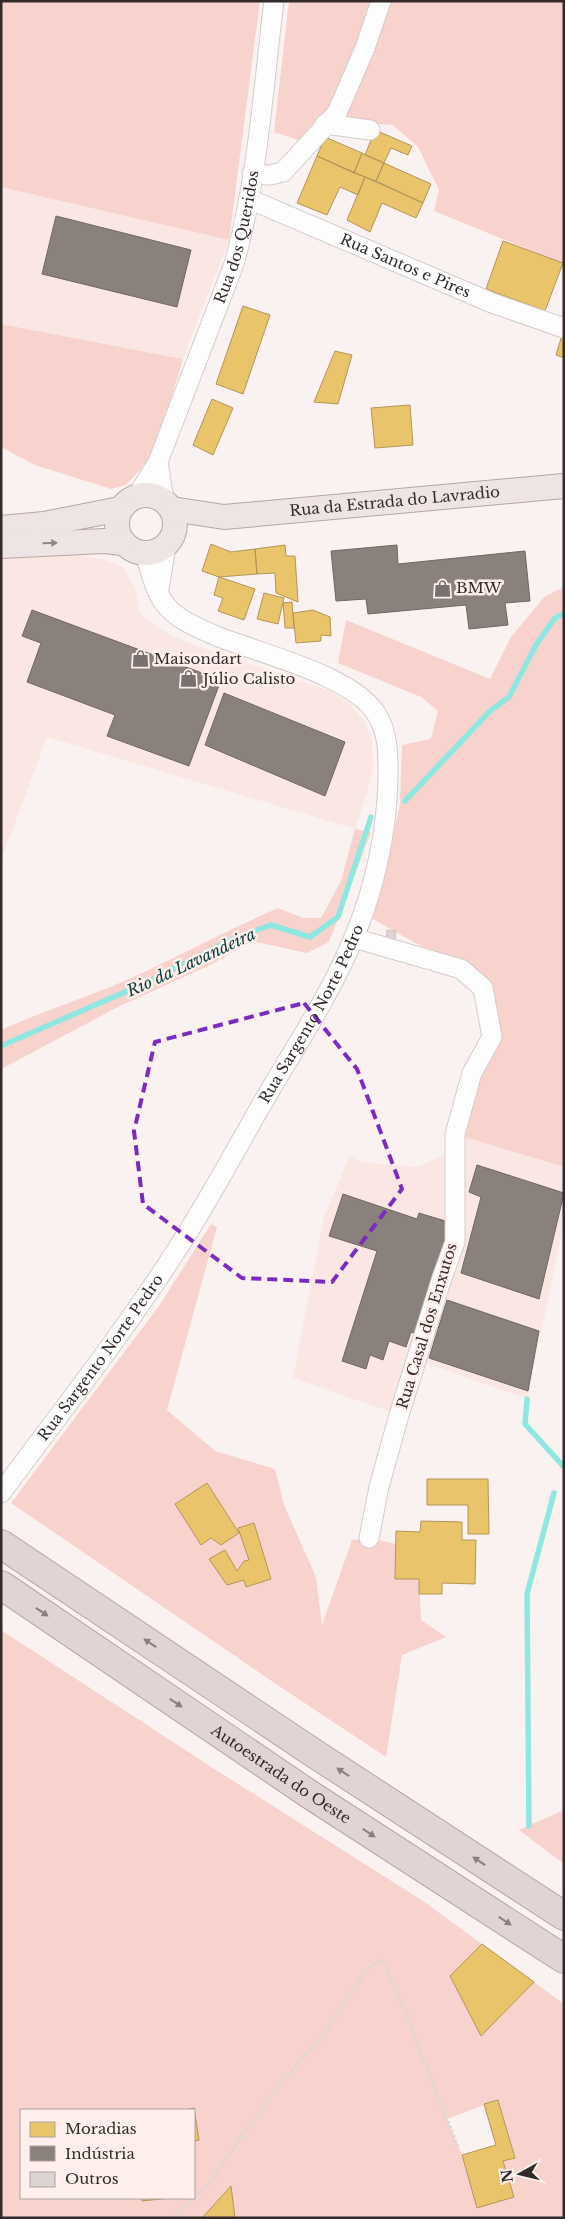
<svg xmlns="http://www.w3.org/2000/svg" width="565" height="2219" font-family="'Libre Baskerville',serif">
<rect width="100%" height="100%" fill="#faf2f0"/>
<path fill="#fae7e4" d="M1 187 229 240 183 359 1 324Z
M54 550 103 559 123 567 135 587 140 613 153 624 164 631 188 643 327 690 348 702 364 721 372 741 373 766 368 790 355 829 47 737 1 861V558Z
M455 1134 564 1167V1224L527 1399 417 1360 399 1415 293 1378 324 1217 350 1155 361 1162 416 1167 448 1154Z"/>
<path fill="#f8d2cc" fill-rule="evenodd" d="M1 1H260L229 240 1 187Z
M289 1H564V264L434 211 439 190 418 147 393 125 354 122 337 113 307 143 274 132Z
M1 324 183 359 159 439 148 461 126 485 111 489 35 465 1 447Z
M564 587V692L560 691 564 693V1167L455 1134 492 1037 483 988 461 969 373 919 400 805 402 745 431 739 438 711 421 697 338 663 346 620 490 679 511 637 544 597Z
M355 829 371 832 329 942 307 953 252 941 212 964 118 1007 1 1069V1030C38 1013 77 1001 115 985 170 961 223 932 278 908L303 918H321L341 881Z
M211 1224 217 1227 167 1410 215 1451 275 1469 284 1505 316 1577 322 1625 352 1540 369 1538 396 1544 395 1579H419L421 1620 446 1637 402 1655 386 1757 279 1686 11 1503 159 1306Z
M1 1630 216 1770 423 1901 564 2004V2218H1ZM498 2100 515 2157 503 2161 514 2196 477 2207 462 2155 447 2119ZM21 2110H194V2198H21Z
M564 1810V1864L519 1830Z"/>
<path fill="#e9c46a" stroke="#b29657" d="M375 130 412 146 408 155 391 148 384 163 365 155Z
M325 137 362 153 354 173 317 156Z
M362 153 384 163 376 181 354 173Z
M317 156 365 177 358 195 340 187 327 215 297 203Z
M384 163 431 184 423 203 376 181Z
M365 177 423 203 416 218 382 203 370 232 347 220Z
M503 241 563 263 545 311 486 289Z
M243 306 270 315 243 394 216 384Z
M563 332H564V358L556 355Z
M335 351 352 355 338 404 314 402Z
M212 399 233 408 213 455 193 445Z
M410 405 413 445 375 448 371 408Z
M211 544 231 552 255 549 257 574 219 577 202 571Z
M285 545 286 556H295L298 602 276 593 275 573 257 574 255 549Z
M219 577 255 589 244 620 218 611 223 598 214 595Z
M264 593 284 598 278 624 257 619Z
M292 602 294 628H285L283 603Z
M313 610 330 617 331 636 321 635V641L296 643 293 613Z
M427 1479H488L489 1534H468V1505H427Z
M207 1483 239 1533 221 1545 211 1538 201 1545 175 1504Z
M421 1521 462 1522V1540H476L475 1584 442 1583V1594H419V1579H395L396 1531 420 1532Z
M254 1523 271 1579 246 1587 244 1580 227 1585 209 1559 225 1550 237 1571 244 1561 249 1560 238 1528Z
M482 1944 534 1982 481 2036 450 1976Z
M498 2100 515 2158 503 2161 514 2197 477 2208 462 2155 496 2145 484 2104Z
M194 2108 199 2140 194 2141V2110H185Z
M231 2186 235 2218H202Z
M142 2198H170L142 2201Z"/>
<path fill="#8a817c" stroke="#706763" d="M56 216 191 250 177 307 42 274Z
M397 545 398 564 525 551 530 601 505 603 508 625 469 629 466 605 368 614 366 599 336 601 331 551Z
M32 610 221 680 189 766 107 736 115 715 27 682 41 643 22 636Z
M224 693 345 742 325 796 205 745Z
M477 1165 564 1193 539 1299 461 1273 481 1197 469 1192Z
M343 1194 417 1219 419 1213 452 1223 417 1334 411 1332 406 1347 389 1341 383 1360 370 1355 366 1369 342 1361 377 1251 329 1236Z
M447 1300 539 1331 528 1391 429 1358Z"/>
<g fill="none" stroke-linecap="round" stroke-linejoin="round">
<path stroke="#8ee8e1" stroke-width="5.5" d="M405 801 490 711 509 697 536 645 554 619 564 613
M1 1046 141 985 235 938 271 925 310 937 338 917 371 817
M527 1399 525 1424 564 1467
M529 1826 527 1594 554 1493"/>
</g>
<path fill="#dbd4d2" stroke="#cdc6c5" d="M387 930 396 931 395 941 386 939Z"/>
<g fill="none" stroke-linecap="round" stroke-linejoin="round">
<defs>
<g id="minor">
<path d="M325 124 370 130"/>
<path d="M252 174 270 175 283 172 337 113 365 48 381 1"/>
<path id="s1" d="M249 199 492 303 564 328"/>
<path d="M158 462 164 500"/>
<path id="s2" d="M137 496 158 462 234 264C258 179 263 89 274 1"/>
<path d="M159 589 166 546"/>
<path d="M354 938 461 969 483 988 492 1037 472 1073 455 1134V1242L442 1278 399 1415 379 1487 369 1538"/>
<path id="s3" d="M1 1493C60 1413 122 1335 176 1251 208 1202 236 1149 266 1097 296 1046 333 990 355 935 375 887 387 831 388 778 388 757 389 734 377 715 354 675 257 653 214 635 196 627 176 619 164 603 154 589 150 569 145 553"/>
</g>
<g id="major">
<circle cx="146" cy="524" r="29"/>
<path id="s4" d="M172 509 224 517 564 486"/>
<path d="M1 528 44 524 120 509"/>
<path d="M1 546 104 541 124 543"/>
</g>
<g id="highway">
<path d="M1 1544 312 1752 564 1916"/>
<path id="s5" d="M1 1585 309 1794 564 1959"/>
</g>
</defs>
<use href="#minor" stroke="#d3cccb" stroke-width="21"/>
<use href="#major" stroke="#b6a6a3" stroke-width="26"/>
<use href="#highway" stroke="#b6a6a3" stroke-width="30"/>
<path stroke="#dad8d7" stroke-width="3" stroke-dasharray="2.5 2.5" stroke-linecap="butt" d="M194 2197 209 2184 269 2097 329 2028 365 1972 382 1959 398 1994 459 2149
M171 2218 193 2198"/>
<use href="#minor" stroke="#fefdfd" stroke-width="19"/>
<use href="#major" stroke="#ede4e3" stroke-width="24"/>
<use href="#highway" stroke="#e1d4d2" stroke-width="28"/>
</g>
<defs><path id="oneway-solid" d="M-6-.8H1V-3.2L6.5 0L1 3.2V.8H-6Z" transform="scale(1.25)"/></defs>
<use fill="#908886" href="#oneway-solid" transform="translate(50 543) rotate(-2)"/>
<g fill="#8a807e">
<use href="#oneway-solid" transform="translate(42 1612) rotate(34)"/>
<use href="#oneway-solid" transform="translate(150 1643) rotate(-146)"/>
<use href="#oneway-solid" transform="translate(176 1703) rotate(34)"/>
<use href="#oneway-solid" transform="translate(343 1772) rotate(-147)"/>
<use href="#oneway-solid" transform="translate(369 1833) rotate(33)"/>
<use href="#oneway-solid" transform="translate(479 1861) rotate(-147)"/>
<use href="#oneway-solid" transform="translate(505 1921) rotate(33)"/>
</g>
<path fill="none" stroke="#7b2cbf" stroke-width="4" stroke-dasharray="10 6" stroke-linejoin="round" d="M304 1003 357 1069 402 1189 332 1282 242 1278 143 1204 134 1131 155 1042Z"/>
<defs>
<symbol id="shop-bare" viewBox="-9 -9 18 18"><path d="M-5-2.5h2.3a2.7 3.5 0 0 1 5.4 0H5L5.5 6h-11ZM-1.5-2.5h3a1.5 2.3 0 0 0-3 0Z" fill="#78716f" stroke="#feefec" stroke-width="2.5" paint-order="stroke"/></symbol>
</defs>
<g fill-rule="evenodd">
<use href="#shop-bare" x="430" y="576" width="25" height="25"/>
<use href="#shop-bare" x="128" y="646" width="25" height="25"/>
<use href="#shop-bare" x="176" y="666" width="25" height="25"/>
</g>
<g text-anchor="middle" stroke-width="5" stroke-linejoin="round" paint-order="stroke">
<g font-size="15" fill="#322b2a" stroke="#feefec">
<text dy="5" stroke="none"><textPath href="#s2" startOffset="279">Rua dos Queridos</textPath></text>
<text dy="5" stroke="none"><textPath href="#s1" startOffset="170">Rua Santos e Pires</textPath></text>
<text dy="5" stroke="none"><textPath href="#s4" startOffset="224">Rua da Estrada do Lavradio</textPath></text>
<text dy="5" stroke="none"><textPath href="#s3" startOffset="572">Rua Sargento Norte Pedro</textPath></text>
<text transform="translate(427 1326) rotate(-73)" y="5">Rua Casal dos Enxutos</text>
<text dy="5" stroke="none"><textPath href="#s3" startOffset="168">Rua Sargento Norte Pedro</textPath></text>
<text dy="5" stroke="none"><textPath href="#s5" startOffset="338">Autoestrada do Oeste</textPath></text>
</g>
<g font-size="15" fill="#322b2a" stroke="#feefec" text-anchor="start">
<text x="456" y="593">BMW</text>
<text x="154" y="664">Maisondart</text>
<text x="203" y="684">Júlio Calisto</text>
</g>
<g font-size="16" font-style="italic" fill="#003f3c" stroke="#feefec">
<text transform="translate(191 962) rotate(-25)" y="6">Rio da Lavandeira</text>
</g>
</g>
<rect width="565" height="2219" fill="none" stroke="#322b2a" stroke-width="5"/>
<rect x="20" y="2109" width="175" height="90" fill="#feefec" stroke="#aca19e"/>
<rect x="30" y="2122" width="25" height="15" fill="#e9c46a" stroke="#aca19e"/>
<text x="65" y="2134" font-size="15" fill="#322b2a">Moradias</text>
<rect x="30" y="2146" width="25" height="15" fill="#8a817c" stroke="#aca19e"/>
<text x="65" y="2159" font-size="15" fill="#322b2a">Indústria</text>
<rect x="30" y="2172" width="25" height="15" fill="#dbd4d2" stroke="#aca19e"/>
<text x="65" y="2184" font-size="15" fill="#322b2a">Outros</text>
<g transform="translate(520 2174) rotate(262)" stroke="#feefec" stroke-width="4" paint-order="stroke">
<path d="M0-4L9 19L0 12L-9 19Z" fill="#322b2a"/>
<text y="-8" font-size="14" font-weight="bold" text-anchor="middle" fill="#322b2a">N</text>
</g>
</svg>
